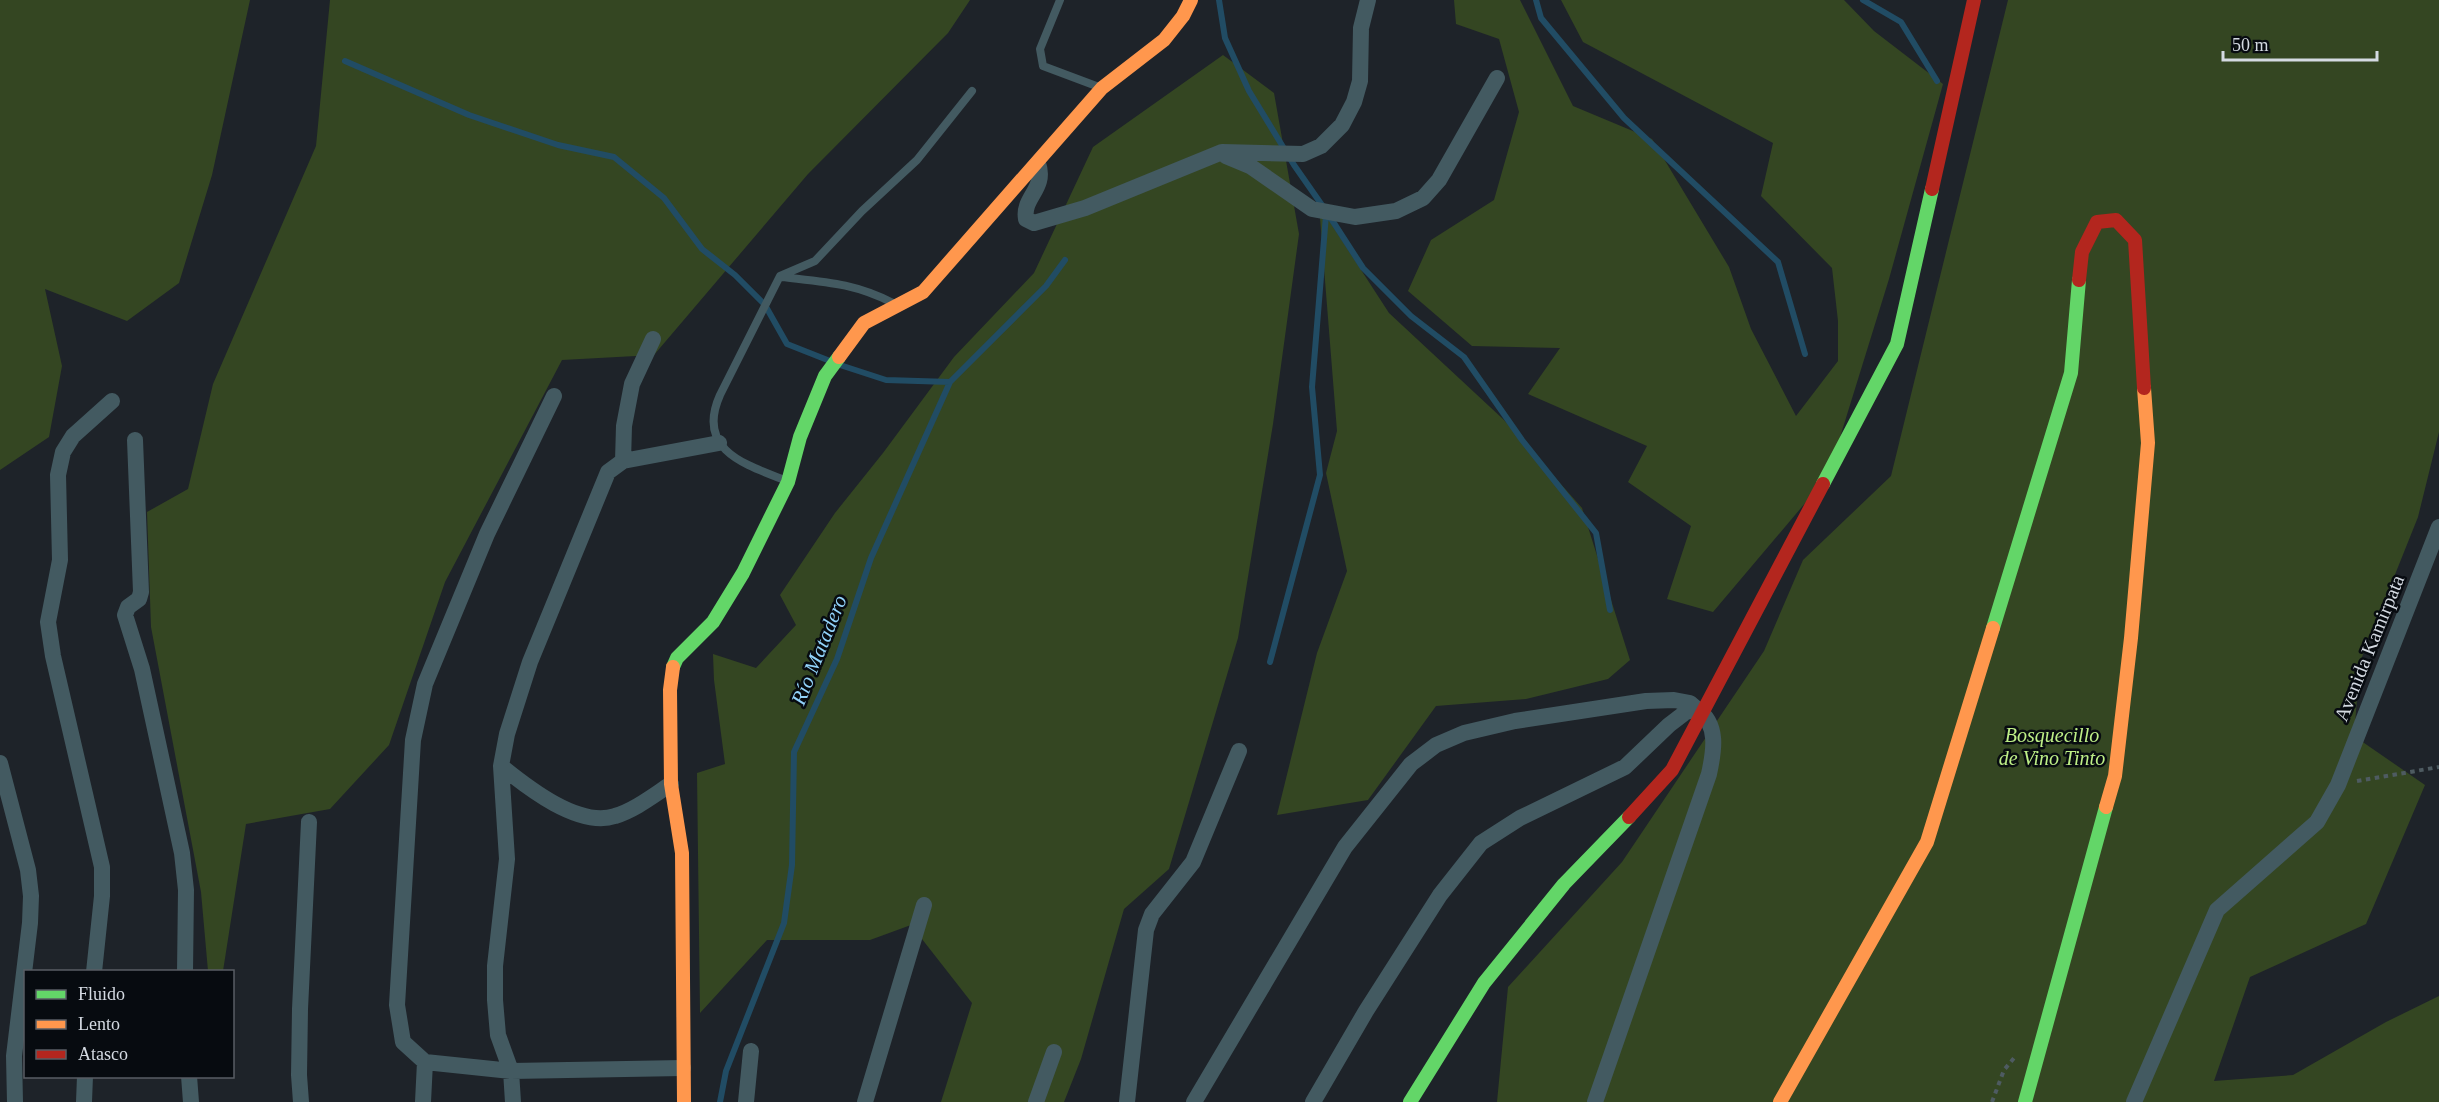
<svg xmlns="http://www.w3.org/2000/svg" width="2439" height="1102" font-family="'Times New Roman',serif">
<rect width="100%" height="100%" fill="#1e2329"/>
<path fill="#344622" d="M0 0H250L212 175 179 283 127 321 45 289 62 366 49 437 0 470Z
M330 0H970L948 33 808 174 654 355 562 360 445 582 389 745 330 809 246 824 223 971H208L201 892 151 627 147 512 188 489 213 384 316 146Z
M1454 0H1520L1573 106 1652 139 1729 267 1751 329 1796 416 1838 361V321L1832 268 1761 196 1773 143 1583 42 1561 0H1844L1874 31 1943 84 1889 279 1828 476 1713 612 1667 599 1691 526 1628 482 1647 446 1528 394 1560 348 1472 346 1408 291 1431 240 1494 200 1519 112 1499 39 1456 24Z
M2008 0H2439V432L2418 517 2360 662 2354 736 2425 785 2366 924 2250 977 2214 1081 2293 1075 2386 1022 2439 996V1102H1497L1508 987 1622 862 1764 651 1803 560 1891 476Z
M1223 55 1274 93 1299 234 1273 424 1238 638 1169 869 1124 909 1081 1059 1064 1102H941L972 1003 911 925 870 940H767L700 1013 697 773 725 764 714 680 713 654 756 668 796 625 780 595 835 513 883 453 954 357 1034 273 1093 147Z
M1319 205 1389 313 1504 420 1582 508 1630 660 1608 679 1526 699 1436 706 1368 800 1277 815 1317 653 1347 571 1326 473 1337 431Z"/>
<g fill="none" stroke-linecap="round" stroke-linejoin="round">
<path stroke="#214c64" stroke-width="6" d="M1219 0 1225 38 1249 91 1294 165 1324 208
M1536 0 1541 18 1624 118 1778 262 1805 354
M1863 0 1901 22 1937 81
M345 61 469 115 558 145 614 157 664 198 702 249 735 275 765 305 787 344 830 361
M1330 217 1363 268 1411 316 1464 357 1522 440 1596 533 1610 610
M840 365 886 380 950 382
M1270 662 1320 475 1312 387 1326 215
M720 1102 726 1071 784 923 792 865 794 752 837 659 871 558 950 382 1046 286 1065 260"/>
<path stroke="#4e5b61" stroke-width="4" stroke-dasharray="4.5 4.5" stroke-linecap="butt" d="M2357 781 2439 767
M1992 1102 2004 1070 2014 1058"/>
<path stroke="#435a61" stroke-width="8" d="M1060 0 1040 49 1043 66 1099 87
M782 277C825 282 854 283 893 303
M787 481C747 465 695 451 720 395L780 276 815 261 862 211 917 160 972 91"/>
<path stroke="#435a61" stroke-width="16" d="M1226 156 1250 166 1312 209 1355 217 1396 211 1423 198 1439 180 1497 78
M1038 163C1047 189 1022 197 1026 219L1034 223 1085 208 1222 152 1303 154 1321 146 1342 125 1354 102 1360 81 1361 28 1368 0
M135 440 141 592 139 599 128 607 125 615 142 669 182 853 186 890 185 972
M623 461 624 426 632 384 653 339
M0 763 28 870 31 896 30 923 14 1056 15 1102
M501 766C528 788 579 828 615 816 635 810 654 795 671 784
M94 972 102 896V867L53 656 48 622 60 560 58 475 63 452 73 436 112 401
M425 1062 511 1071 683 1068
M189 1076 191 1102
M84 1102 85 1076
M301 1102 299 1075 300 1009 309 822
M423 1102 425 1062 403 1042 397 1005 413 740 425 684 487 534 554 396
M513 1102 511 1071 498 1035 495 1000V966L507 859 501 766 507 734 530 662 608 472 623 461 719 443
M746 1102 751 1051
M865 1102 924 905
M1036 1102 1054 1052
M1127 1102 1146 930 1152 914 1193 862 1239 751
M1194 1102 1345 847 1411 764 1436 745 1464 733 1515 721 1646 701 1674 700 1690 703 1697 709
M1313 1102 1366 1011 1440 895 1481 843 1520 818 1625 767 1669 725 1686 712 1697 709C1719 724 1714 751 1709 774L1595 1102
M2134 1102 2217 910 2317 822 2338 785 2439 527"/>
<path stroke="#63d668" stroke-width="14" d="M1823 484 1897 344 1932 189
M1993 628 2071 373 2079 280
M673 667 677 658 713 622 743 573 788 482 800 437 825 376 839 357
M1410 1102 1484 983 1564 884 1629 817
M2025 1102 2106 807"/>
<path stroke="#ff974d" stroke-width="14" d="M839 357 864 323 923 292 1102 88 1164 40 1183 16 1191 0
M673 667 670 690 671 784 682 853 684 1102
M2106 807 2115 776 2131 638 2148 443 2144 388
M1780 1102 1927 842 1993 628"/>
<path stroke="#b3261e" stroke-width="14" d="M1932 189 1974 0
M2079 280 2082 252 2097 222 2116 220 2135 240 2144 388
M1629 817 1672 770 1823 484"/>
</g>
<g text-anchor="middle" stroke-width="5" stroke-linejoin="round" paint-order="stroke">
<g font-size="20" fill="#d4dae2" stroke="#070b10">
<text transform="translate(2369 648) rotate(-68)" y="7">Avenida Kamirpata</text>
</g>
<g font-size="20" font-style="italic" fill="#beef87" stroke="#070b10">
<text x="2052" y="742">Bosquecillo<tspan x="2052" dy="23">de Vino Tinto</tspan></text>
</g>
<g font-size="21" font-style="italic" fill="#92d3fa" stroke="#070b10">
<text transform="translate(819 650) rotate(-68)" y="7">Río Matadero</text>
</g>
</g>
<rect x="24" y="970" width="210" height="108" fill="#070b10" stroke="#595e64" stroke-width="1.5"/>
<rect x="36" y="990" width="30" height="9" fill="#63d668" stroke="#595e64" stroke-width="1.5"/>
<text x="78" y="1000" font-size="18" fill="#d4dae2">Fluido</text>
<rect x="36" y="1020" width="30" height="9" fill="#ff974d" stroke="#595e64" stroke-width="1.5"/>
<text x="78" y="1030" font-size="18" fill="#d4dae2">Lento</text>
<rect x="36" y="1050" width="30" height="9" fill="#b3261e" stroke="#595e64" stroke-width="1.5"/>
<text x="78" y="1060" font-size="18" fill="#d4dae2">Atasco</text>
<path d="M2223 51v9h154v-9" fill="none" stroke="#d4dae2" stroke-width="3"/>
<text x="2232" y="51" font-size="18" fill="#d4dae2" stroke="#070b10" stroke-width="4.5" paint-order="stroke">50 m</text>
</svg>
